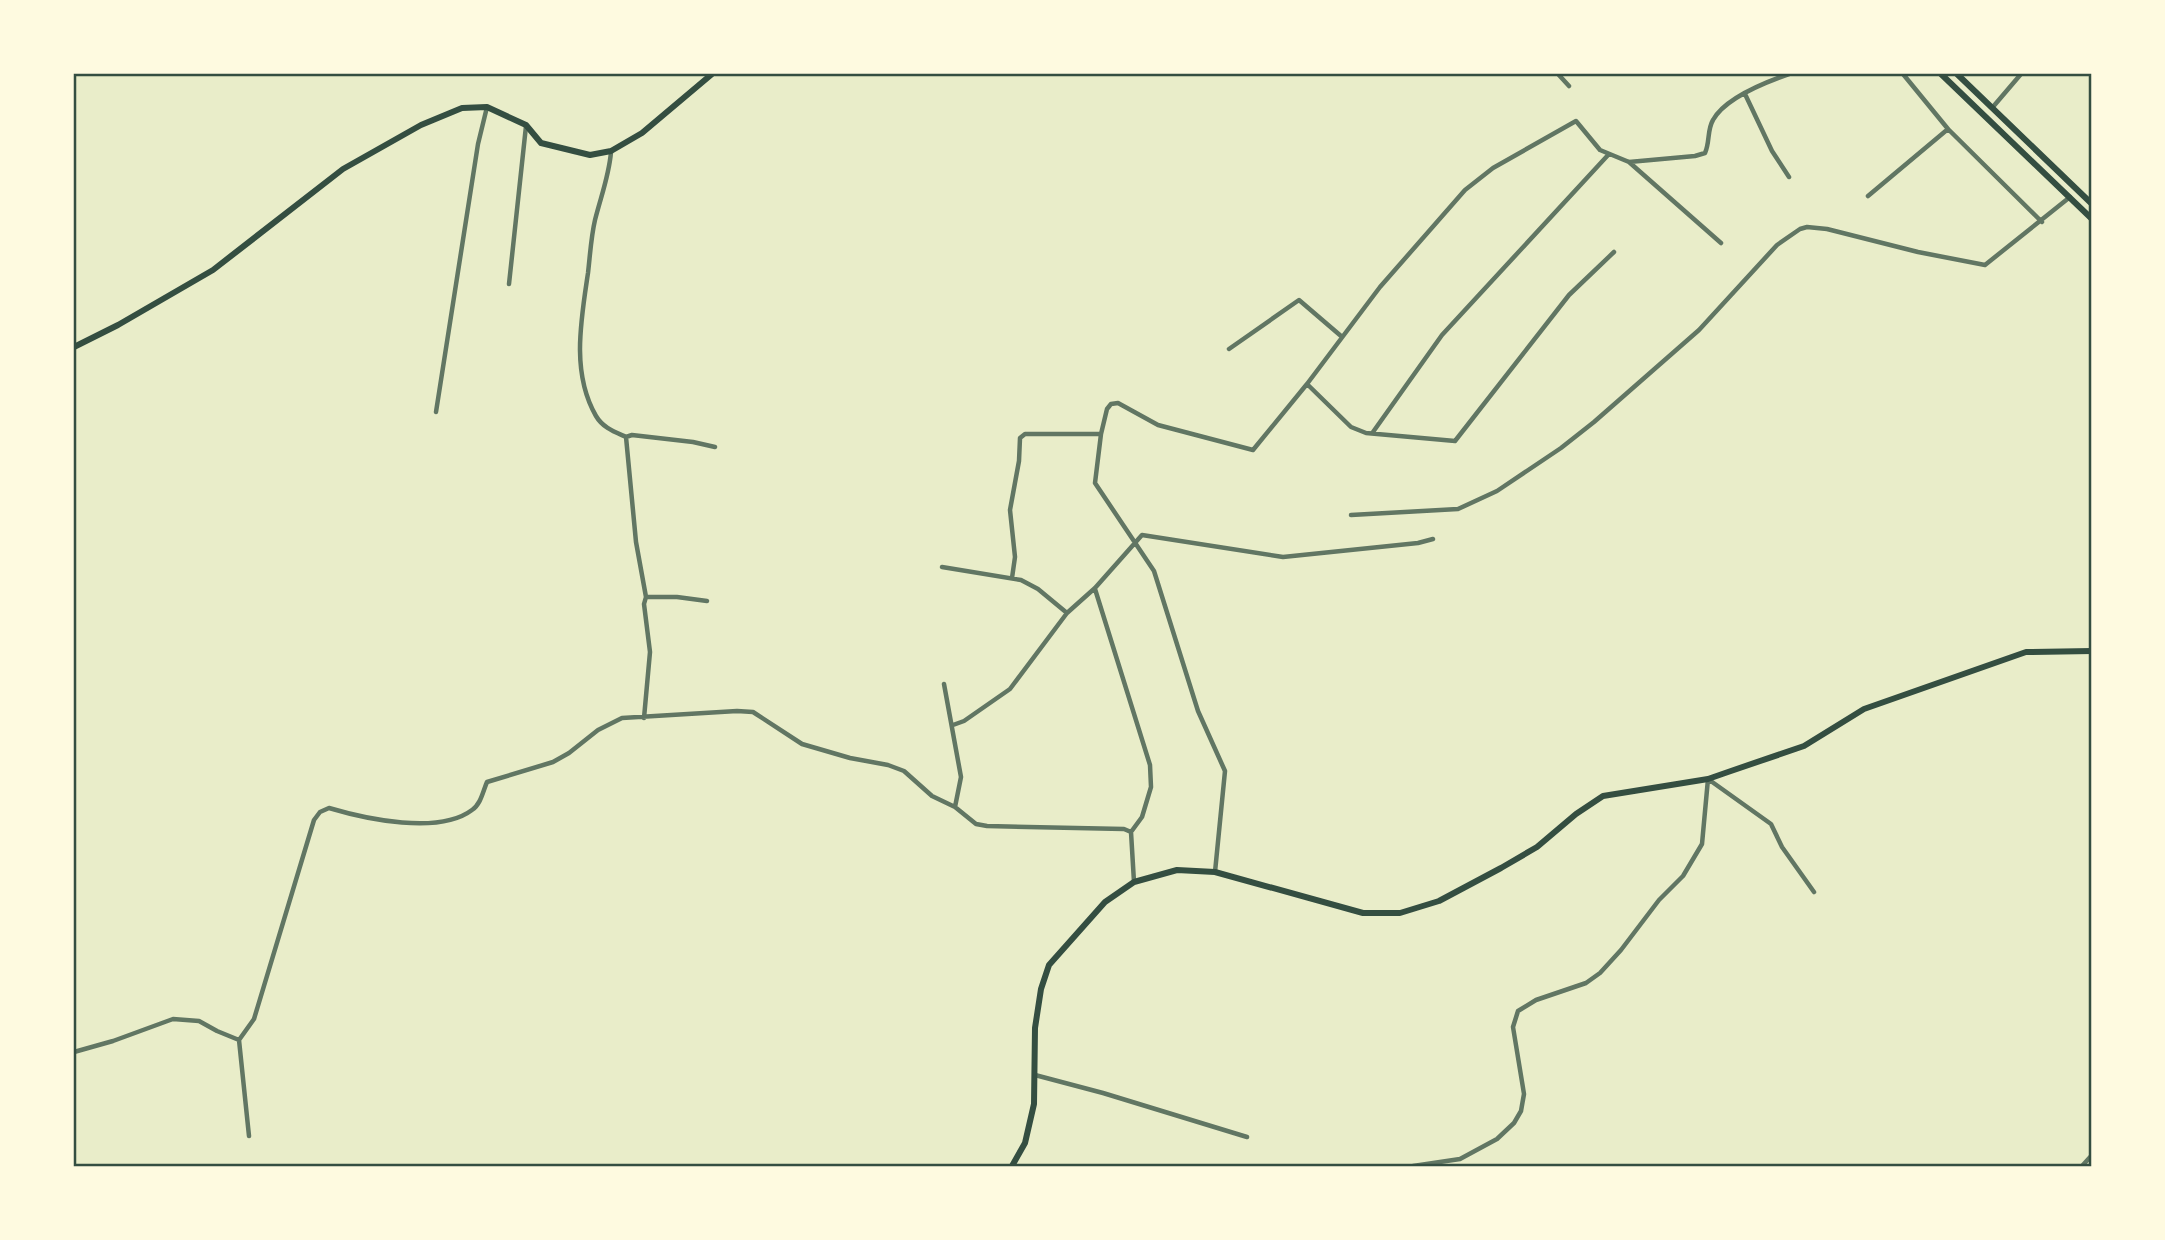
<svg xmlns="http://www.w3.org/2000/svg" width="2165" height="1240" font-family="Jost,sans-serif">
<rect width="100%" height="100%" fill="#e9edc9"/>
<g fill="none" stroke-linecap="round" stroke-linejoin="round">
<path stroke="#617663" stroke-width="4.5" d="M1558 74 1569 86
M1903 74 1948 129
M1745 94 1772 151 1789 177
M1992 108 2021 74
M611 152C609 176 601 196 595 220 591 237 590 256 588 273 581 320 571 373 596 416 603 428 615 432 626 437L632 435 693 442 715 447
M1629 162 1721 243
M1868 196 1948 129 2042 222
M509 284 526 126
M1229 349 1299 300 1341 336
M1307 384 1351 427 1366 433 1455 441 1569 295 1614 252
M436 412 478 144 487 107
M1373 432 1442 335 1609 154
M626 437 636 542 646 597 644 604 650 652 644 718
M1351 515 1458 509 1497 491 1561 448 1594 422 1699 330 1777 245 1800 229 1807 227 1827 229 1918 252 1985 265 2070 197
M942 567 1021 580 1038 589 1067 613
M1012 578 1015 557 1010 510 1019 461 1020 438 1025 434H1101
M1095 589 1150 765 1151 787 1142 817 1131 832 1134 882
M646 597H677L707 601
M944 684 961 777 955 807 976 824 987 826 1124 829 1131 832
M953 725 964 721 1010 689 1067 613 1095 588 1142 535 1283 557 1418 543 1433 539
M1215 872 1225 771 1198 711 1154 571 1095 483 1101 434 1107 409 1111 404 1118 403 1158 425 1253 450 1307 384 1380 287 1465 190 1493 168 1576 121 1600 150 1629 162 1695 156 1705 153C1710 142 1707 130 1713 120 1725 98 1766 82 1789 74
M74 1052 113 1041 173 1019 199 1021 217 1031 239 1040
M1035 1075 1103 1093 1247 1137
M249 1136 239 1040 254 1019 314 820 320 812 329 808C366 819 439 835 472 810 481 804 483 791 487 782L553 762 569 753 598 730 622 718 737 711 753 712 802 744 850 758 888 765 904 771 932 796 955 807
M1413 1166 1460 1159 1497 1139 1514 1123 1521 1111 1524 1094 1513 1027 1518 1011 1536 1000 1586 983 1600 973 1621 950 1659 900 1683 876 1702 844 1708 779 1771 824 1782 847 1814 892
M2082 1166 2092 1155"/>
<path stroke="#344e41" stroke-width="6" d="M1941 74 2092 219
M1957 74 2092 204
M74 347 118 325 213 270 343 169 421 125 462 108 487 107 526 125 541 143 590 155 611 151 642 133 712 74
M1012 1166 1025 1143 1034 1104 1035 1028 1041 989 1049 965 1105 902 1134 882 1177 870 1215 872 1363 913H1400L1439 901 1501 868 1537 847 1576 814 1603 796 1708 779 1728 772 1804 746 1864 709 2026 652 2092 651"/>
</g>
<rect width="2165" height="1240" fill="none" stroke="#fefae0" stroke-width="150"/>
<rect x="75" y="75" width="2015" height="1090" fill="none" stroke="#344e41" stroke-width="2.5"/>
</svg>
